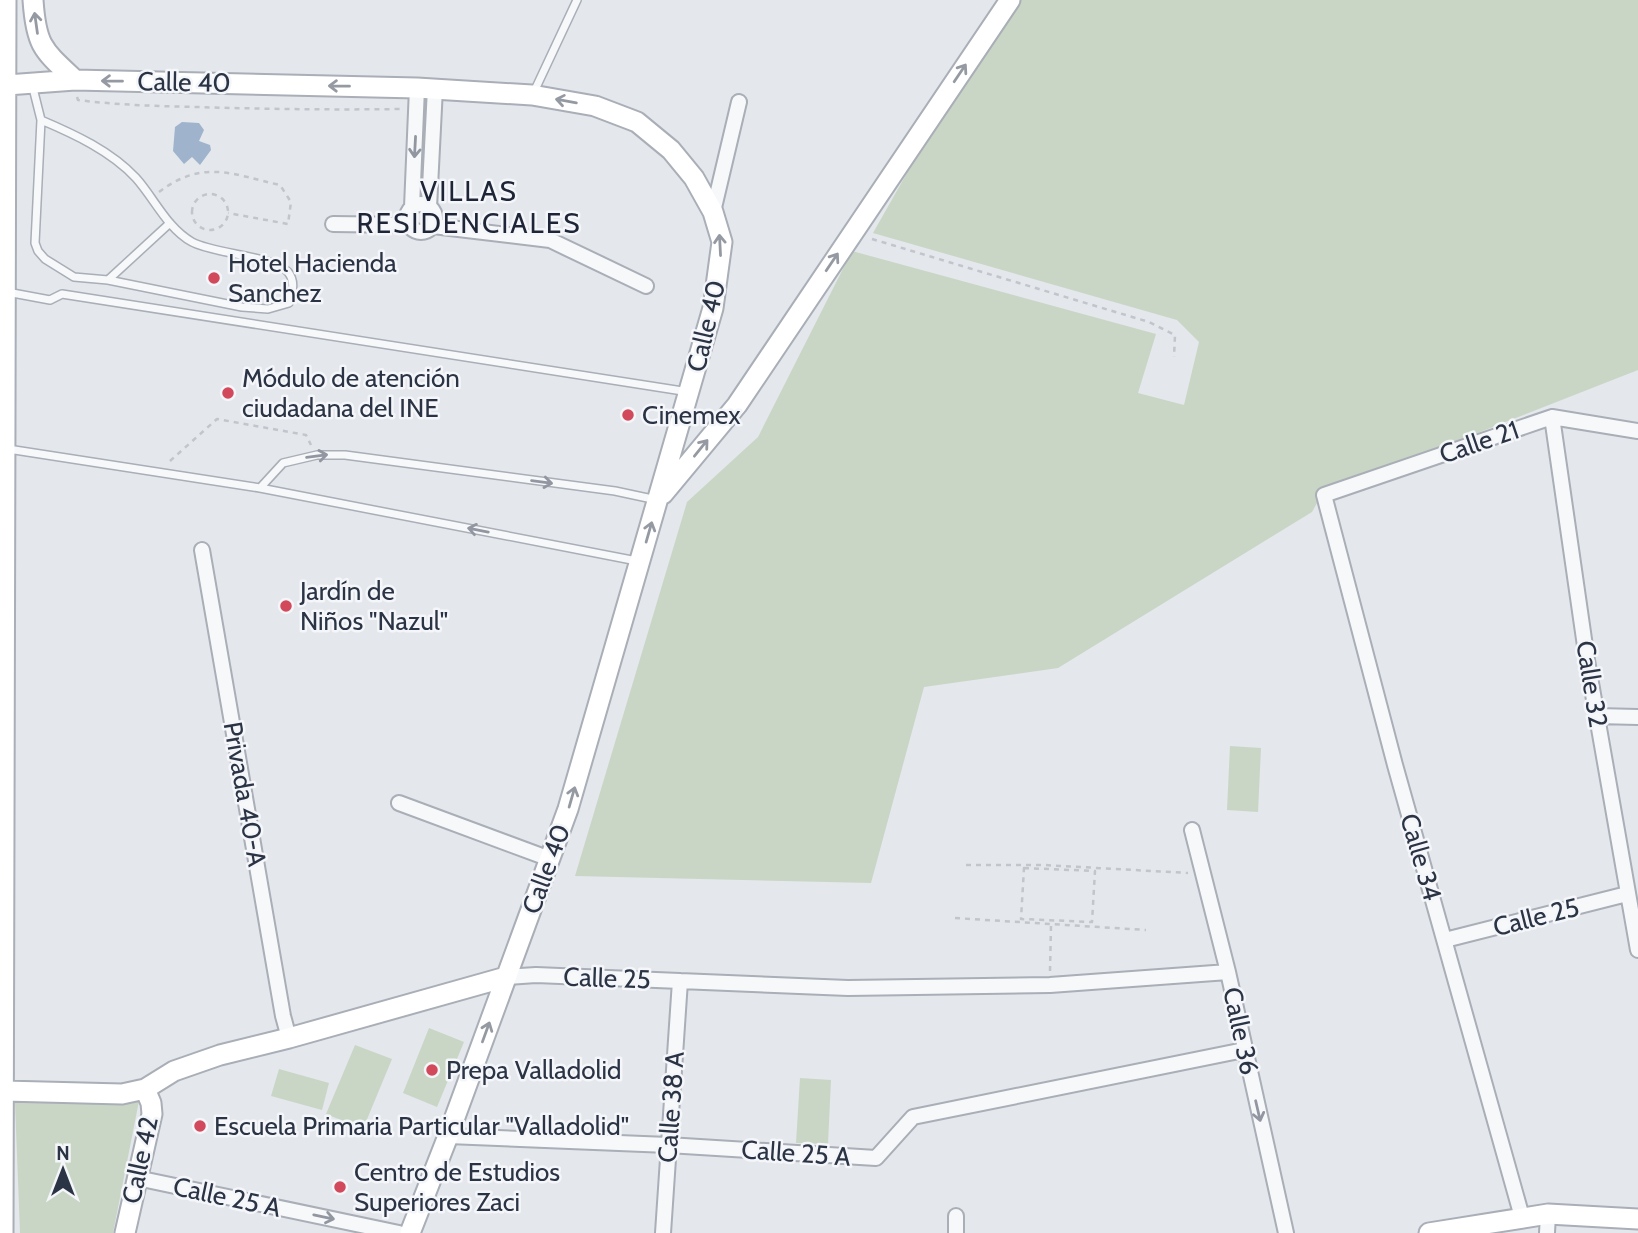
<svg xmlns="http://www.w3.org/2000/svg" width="1638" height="1233" font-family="Cabin,sans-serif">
<rect width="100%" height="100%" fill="#e4e7ec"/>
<path fill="#c9d6c5" d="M1021 0H1638V370L1322 494 1312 512 1058 668 924 687 871 883 575 876 687 502 758 437 852 251 1156 334 1138 393 1184 405 1199 342 1177 320 873 233 946 104Z
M1230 746 1261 748 1258 812 1227 810Z
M429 1028 464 1042 437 1107 403 1093Z
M355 1045 392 1059 363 1129 326 1114Z
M279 1069 329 1083 322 1110 271 1096Z
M800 1078 831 1080 828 1144 796 1143Z
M139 1101 113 1233H20L15 1103Z"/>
<path fill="#9fb4cc" d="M182 122 199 123 204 130 199 141 210 145 211 150 200 165 192 157 184 164 173 151 175 127Z"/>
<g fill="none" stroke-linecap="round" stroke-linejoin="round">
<defs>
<path id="lane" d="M32 84 41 120C74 134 111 151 136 178 154 198 167 228 192 242 214 254 275 256 288 272 296 282 292 292 289 303L268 309 242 307 108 280 74 277 45 259 38 251 35 243 41 120
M533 94 577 0
M108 280 170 223
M7 292 50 300 62 294 689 392
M8 449 260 488 637 561
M260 488 283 463 317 455H345L615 491 657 500"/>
<path id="street" d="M407 218a14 14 0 1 1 28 0a14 14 0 1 1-28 0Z
M412 207 417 88
M429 207 435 88
M713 212 739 102
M333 224 408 225
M433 226 550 240 646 286
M1552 417 1587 660 1638 950
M202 550 283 1016 289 1038
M1597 716 1638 717
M399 803 550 859
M1192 830 1228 972 1286 1233
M1445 940 1627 894
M506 977 536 975 848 988 1050 985 1228 972
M448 1136 668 1145 876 1158 913 1117 1244 1050
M137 1178 399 1233
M1522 1217 1395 765 1324 495 1552 417 1638 431
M663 1233 680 981
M956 1233V1216
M1547 1233 1548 1214"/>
<path id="secondary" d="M33 0C36 46 43 50 75 80
M7 85 75 80 417 88 532 95 595 106 637 122 671 150 694 178 713 212 722 242 713 308 568 809 448 1136 410 1233
M663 494 737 405 1010 0
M4 1091 122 1094 145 1089 174 1071 220 1055 289 1038 506 977
M3 1233 6 0
M125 1233 152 1114 151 1103 145 1089
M1429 1233 1548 1214 1638 1219"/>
</defs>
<use href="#lane" stroke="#a9aeb7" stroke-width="10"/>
<use href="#street" stroke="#a9aeb7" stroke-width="18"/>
<use href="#secondary" stroke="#a9aeb7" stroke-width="23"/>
<path stroke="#c2c5cb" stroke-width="2.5" stroke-dasharray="5 5" stroke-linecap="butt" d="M77 97 78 100C117 105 156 106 196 107 264 109 332 110 401 109
M159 192C203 159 231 174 280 185L291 202 288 224 228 213
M192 212a18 18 0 1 1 36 0a18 18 0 1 1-36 0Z
M872 239 1149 322 1175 335 1174 357
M170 461 217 419 306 435 311 445
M966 865H1044L1188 873
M1024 868 1095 871 1092 922 1021 919Z
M955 918 1146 930
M1050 971 1051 925"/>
<use href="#lane" stroke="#f7f8fa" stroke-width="7"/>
<use href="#street" stroke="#f7f8fa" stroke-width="14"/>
<use href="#secondary" stroke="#fff" stroke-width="19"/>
</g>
<defs><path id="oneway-shaft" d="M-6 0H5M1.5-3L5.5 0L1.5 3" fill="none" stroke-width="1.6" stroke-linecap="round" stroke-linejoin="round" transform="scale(1.75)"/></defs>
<g stroke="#959aa2">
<use href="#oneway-shaft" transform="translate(36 23) rotate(-98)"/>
<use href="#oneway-shaft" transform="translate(960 73) rotate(-56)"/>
<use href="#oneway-shaft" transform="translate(112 81) rotate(-179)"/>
<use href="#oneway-shaft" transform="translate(339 86) rotate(-179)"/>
<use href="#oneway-shaft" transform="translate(566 101) rotate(-170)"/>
<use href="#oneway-shaft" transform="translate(720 245) rotate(-93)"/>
<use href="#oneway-shaft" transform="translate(832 262) rotate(-56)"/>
<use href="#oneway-shaft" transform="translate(701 448) rotate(-51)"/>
<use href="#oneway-shaft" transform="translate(649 532) rotate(-74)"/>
<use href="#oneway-shaft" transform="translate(572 797) rotate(-74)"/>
<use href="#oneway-shaft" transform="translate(486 1032) rotate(-70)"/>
</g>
<g stroke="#9196a0">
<use href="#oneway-shaft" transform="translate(415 147) rotate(93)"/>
<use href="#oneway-shaft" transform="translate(317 456) rotate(-7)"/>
<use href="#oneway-shaft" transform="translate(542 482) rotate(7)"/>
<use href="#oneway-shaft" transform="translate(478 530) rotate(-169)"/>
<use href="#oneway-shaft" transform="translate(1258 1111) rotate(77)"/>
<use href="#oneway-shaft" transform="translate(324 1217) rotate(12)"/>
</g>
<g fill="#d1495b" stroke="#f4f6f9" stroke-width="2.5">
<circle cx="214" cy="278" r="7"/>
<circle cx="228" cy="393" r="7"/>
<circle cx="628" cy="415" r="7"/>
<circle cx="286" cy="606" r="7"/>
<circle cx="432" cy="1070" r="7"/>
<circle cx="200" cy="1126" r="7"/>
<circle cx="340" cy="1187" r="7"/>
</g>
<g text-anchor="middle" stroke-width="5" stroke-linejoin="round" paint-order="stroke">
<g font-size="26" fill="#2b3445" stroke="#f4f6f9">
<text transform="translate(184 82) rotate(1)" y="9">Calle 40</text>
<text transform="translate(706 326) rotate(-77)" y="9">Calle 40</text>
<text transform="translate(1479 442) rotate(-19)" y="9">Calle 21</text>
<text transform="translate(1592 684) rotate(81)" y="9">Calle 32</text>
<text transform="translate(245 794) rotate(80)" y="9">Privada 40-A</text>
<text transform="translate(1421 857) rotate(74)" y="9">Calle 34</text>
<text transform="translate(546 869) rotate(-70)" y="9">Calle 40</text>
<text transform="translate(1536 917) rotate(-14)" y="9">Calle 25</text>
<text transform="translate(607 978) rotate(2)" y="9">Calle 25</text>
<text transform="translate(1241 1031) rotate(78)" y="9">Calle 36</text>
<text transform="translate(671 1107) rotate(-86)" y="9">Calle 38 A</text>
<text transform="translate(796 1153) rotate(4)" y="9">Calle 25 A</text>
<text transform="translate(140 1160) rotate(-78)" y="9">Calle 42</text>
<text transform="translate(227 1197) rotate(12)" y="9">Calle 25 A</text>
</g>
<g font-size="26" fill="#2b3445" stroke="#f4f6f9" text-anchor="start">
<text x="228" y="272">Hotel Hacienda<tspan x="228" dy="30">Sanchez</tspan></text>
<text x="242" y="387">Módulo de atención<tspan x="242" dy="30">ciudadana del INE</tspan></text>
<text x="642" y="424">Cinemex</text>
<text x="300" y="600">Jardín de<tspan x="300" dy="30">Niños "Nazul"</tspan></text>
<text x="446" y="1079">Prepa Valladolid</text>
<text x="214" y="1135">Escuela Primaria Particular "Valladolid"</text>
<text x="354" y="1181">Centro de Estudios<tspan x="354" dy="30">Superiores Zaci</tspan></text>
</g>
<g font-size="28" letter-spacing="2" fill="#1d2536" stroke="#f4f6f9">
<text x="469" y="201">VILLAS<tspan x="469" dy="32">RESIDENCIALES</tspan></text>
</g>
</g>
<g transform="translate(63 1170)" stroke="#f4f6f9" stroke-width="5" paint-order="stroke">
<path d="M0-5L12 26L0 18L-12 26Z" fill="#2b3445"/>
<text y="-10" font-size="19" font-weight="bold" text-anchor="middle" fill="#2b3445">N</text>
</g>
</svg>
